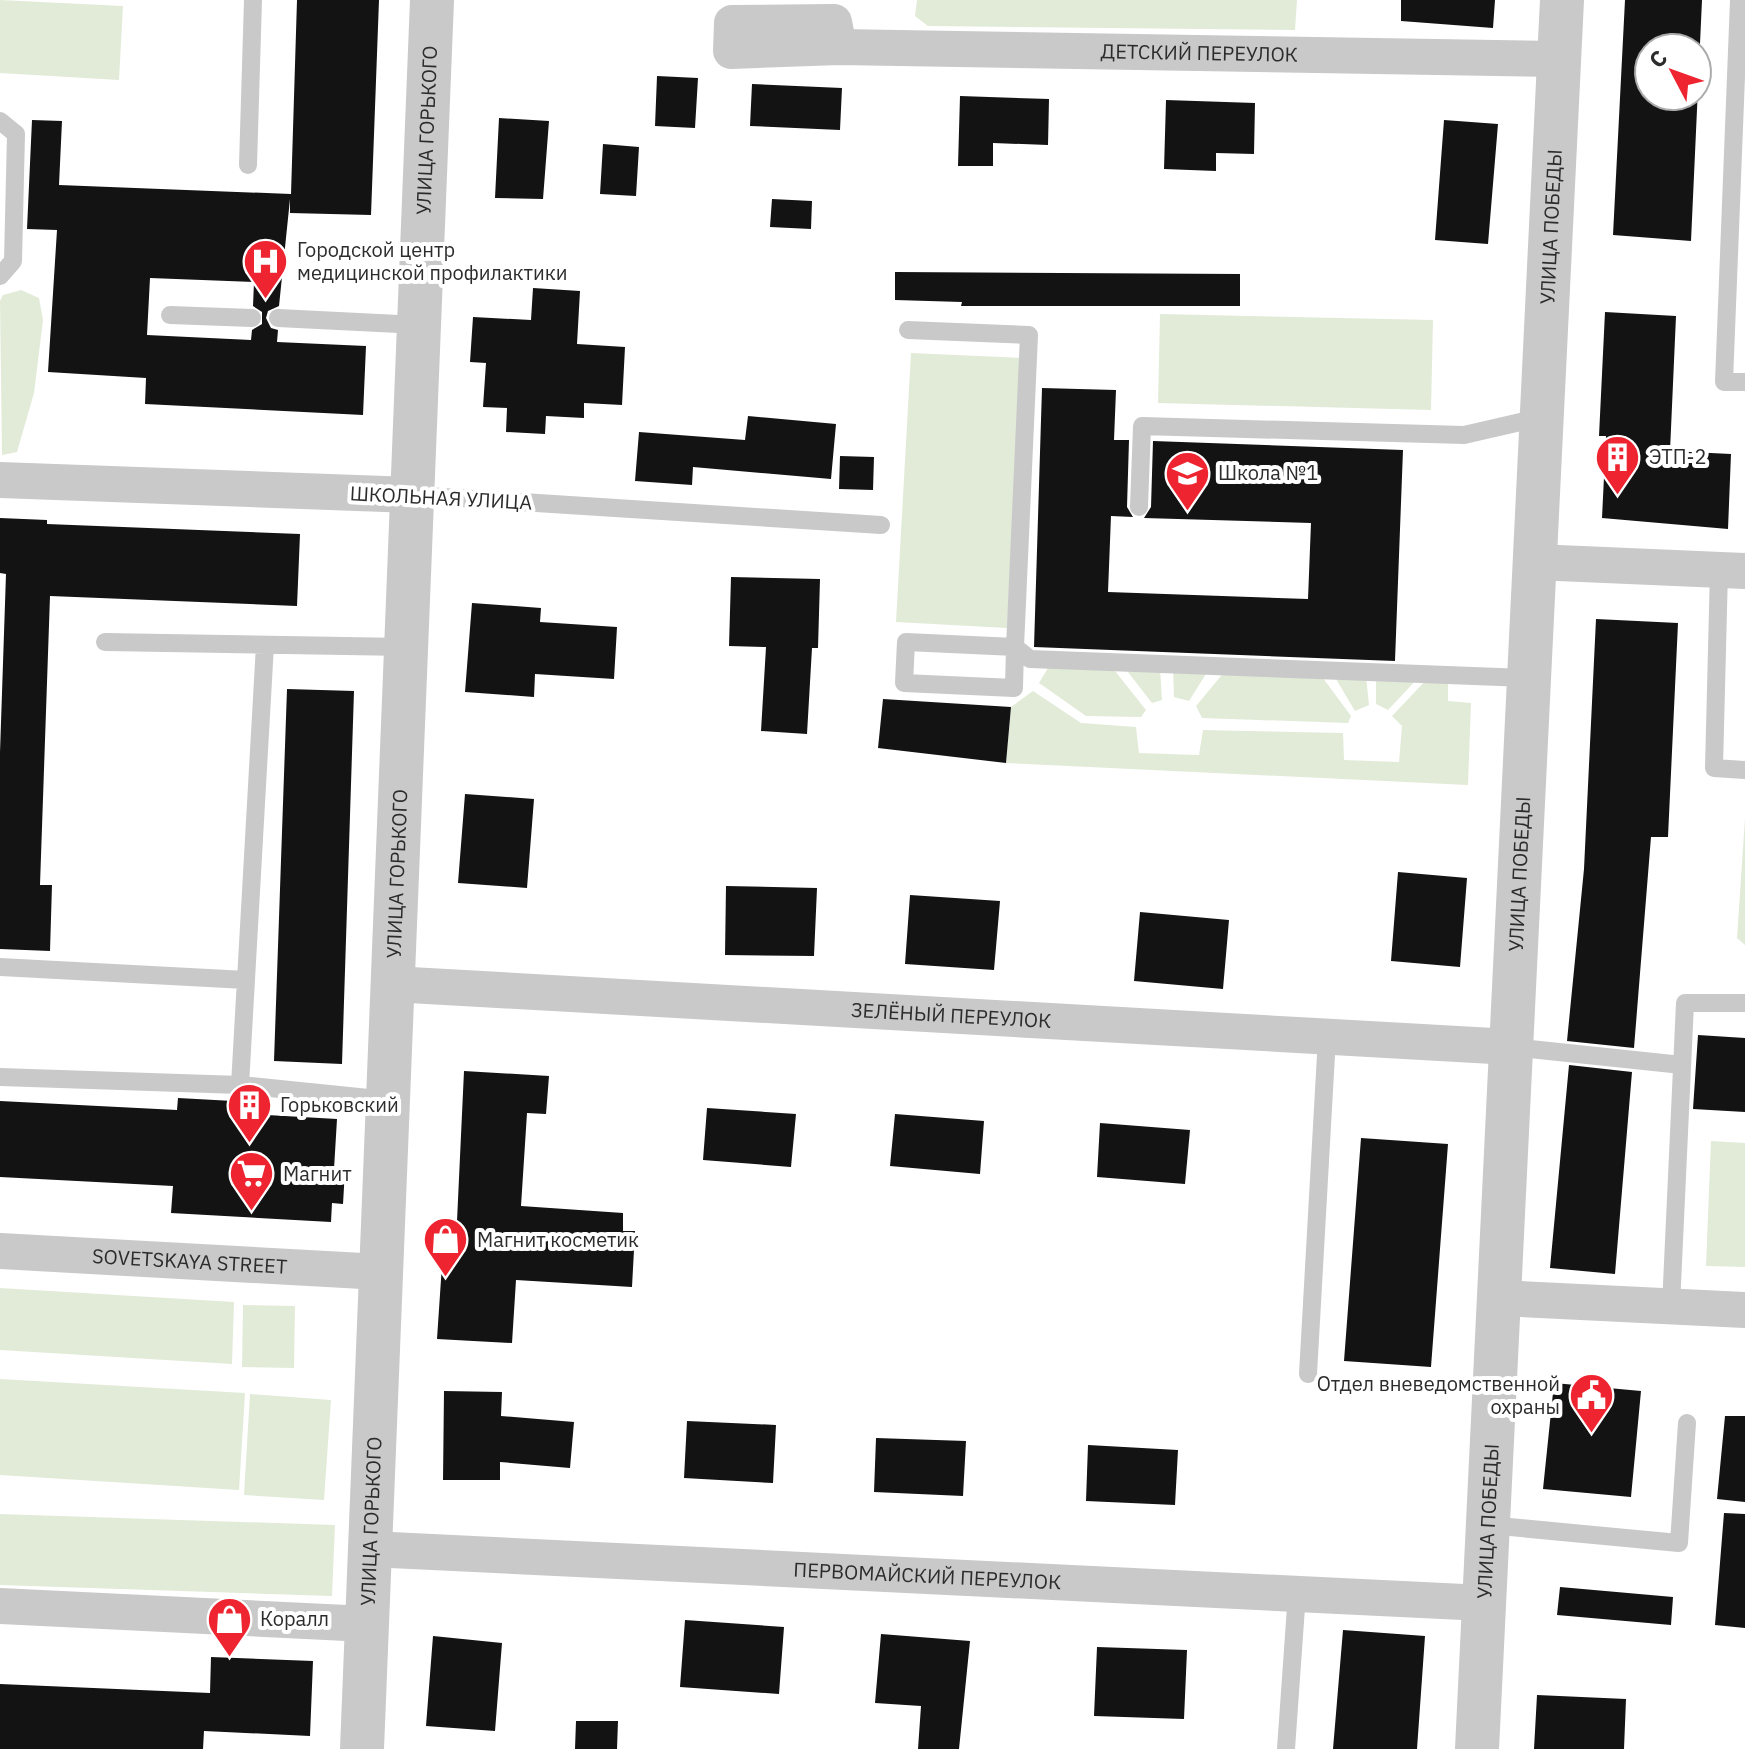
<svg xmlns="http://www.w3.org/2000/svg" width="1745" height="1749" font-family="'IBM Plex Sans',sans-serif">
<rect width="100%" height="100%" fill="#fff"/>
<path fill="#e2ebd8" d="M0 0 123 6 119 80 0 73Z
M917 0H1297L1295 30 928 26 915 16Z
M21 290 39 298 43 320 34 393 17 452 2 455 0 301 3 295Z
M1160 314 1433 320 1431 410 1158 403Z
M911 353 1021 358 1007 628 896 622Z
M1051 663 1111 666 1146 710 1141 717 1086 716 1039 683Z
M1124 667 1160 668 1162 700 1152 703Z
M1173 668 1209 669 1189 701 1174 697Z
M1226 670 1320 674 1351 716 1348 723 1202 718 1196 706Z
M1333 674 1366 676 1369 705 1355 711Z
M1376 676 1419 677 1388 710 1376 704Z
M1428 678 1448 679V701L1471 703 1468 785 1006 763 1011 707 1033 691 1081 723 1136 727 1139 753 1199 755 1203 730 1343 733 1344 760 1399 762 1402 726 1392 716Z
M1745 818V945L1737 938Z
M1711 1141 1745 1143V1267L1706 1266Z
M0 1288 234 1302 232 1364 0 1350Z
M243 1305 295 1306 294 1368 242 1367Z
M0 1379 245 1393 239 1490 0 1475Z
M250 1394 331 1400 324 1500 244 1495Z
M0 1514 335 1525 332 1596 0 1585Z"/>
<path fill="#131313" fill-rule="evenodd" d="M297 0H379L371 215 290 213V199L279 306 268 311 266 318 271 328 278 330 277 342 366 346 363 415 145 404 146 378 48 372 57 230 27 229 32 120 62 121 59 185 291 194ZM150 278 254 282 253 306 262 312V324L252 330 251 340 147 335Z
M1401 0H1495L1493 28 1401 21Z
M1625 0H1702L1691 241 1613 235ZM1649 48H1697V96H1649Z
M657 76 698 78 695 128 655 126Z
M752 84 842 88 840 130 750 126Z
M960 96 1049 99 1048 145 993 143V166H958Z
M1166 100 1255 103 1254 154 1216 153V171L1164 169Z
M499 118 549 121 543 199 495 198Z
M1444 120 1498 124 1488 244 1435 240Z
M603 144 639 147 636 196 600 194Z
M772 199 812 201 811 229 770 227Z
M895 272 1240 274V306H961L962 302 895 300Z
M533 288 580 291 577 344 625 347 622 405 584 403V418L546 416 545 434 506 432 507 408 483 407 486 363 470 362 473 317 531 320Z
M1605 312 1676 316 1670 451 1731 454 1728 529 1602 518 1606 436H1599Z
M1042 388 1116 390 1114 440H1129L1127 507 1133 517 1111 516 1108 592 1308 599 1311 523 1144 518 1151 507 1153 441 1403 450 1395 661 1034 647Z
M748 416 836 424 831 479 693 467 692 485 635 481 639 432 745 440Z
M840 456 874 457 873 490 839 489Z
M0 518 47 520V524L300 534 297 606 50 596 40 885H52L50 951 0 949V752L6 574 0 573Z
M731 577 820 579 818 648H812L807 734 761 731 766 647 729 646Z
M472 603 541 608 540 622 617 627 614 679 535 674 534 697 465 692Z
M1596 619 1678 623 1668 837H1651L1634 1048 1567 1041 1584 869Z
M287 689 354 691 342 1064 274 1061Z
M883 699 1011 707 1006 763 878 748Z
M465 794 534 799 527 888 458 883Z
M1398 872 1467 878 1460 967 1391 961Z
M726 886 817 888 814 956 725 955Z
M910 895 1000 901 994 970 905 964Z
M1140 912 1229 920 1223 989 1134 981Z
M1698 1035 1745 1038V1112L1693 1109Z
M1569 1065 1632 1072 1615 1274 1550 1268Z
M464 1071 549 1076 546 1114 527 1113 521 1206 623 1213V1231H635L632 1287 516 1280 512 1343 437 1339 445 1220 457 1221Z
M178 1098 233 1101 232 1113 337 1119 334 1169 345 1170 343 1204 332 1203 331 1222 171 1213 173 1186 0 1177V1101L177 1110Z
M707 1108 796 1114 791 1167 703 1160Z
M895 1114 984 1121 980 1174 890 1166Z
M1100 1123 1190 1130 1185 1184 1097 1177Z
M1361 1138 1448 1144 1431 1367 1344 1361Z
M1554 1383 1641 1391 1631 1497 1543 1489Z
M444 1391 502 1392 501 1416 574 1422 570 1468 500 1462V1480H443Z
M1725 1416H1745V1502L1717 1499Z
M687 1421 776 1425 773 1483 684 1478Z
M876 1438 966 1441 963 1496 874 1492Z
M1088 1445 1178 1450 1175 1505 1086 1501Z
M1724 1513 1745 1514V1628L1715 1625Z
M1560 1587 1673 1597 1671 1625 1557 1615Z
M685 1620 784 1627 779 1694 680 1687Z
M1343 1630 1425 1636 1417 1749H1333Z
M881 1634 970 1641 959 1749H918L921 1706 875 1703Z
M433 1636 502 1643 495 1731 426 1726Z
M1097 1647 1187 1650 1184 1719 1094 1716Z
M211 1657 313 1661 310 1736 204 1731 203 1749H0V1684L210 1693Z
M1537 1695 1626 1699 1624 1749H1534Z
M576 1721H618L617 1749H575Z"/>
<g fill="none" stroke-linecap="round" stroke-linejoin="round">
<path stroke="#c9c9c9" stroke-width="18" d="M1739 0 1724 382H1745
M0 121 16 134 13 261 0 276
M248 165 253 0
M170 315 252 318
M278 318 419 325
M908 330 1029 335 1015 647 1014 688 904 683 906 642 1015 647 1030 659 1529 678
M412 495 881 525
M1139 507 1142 426 1464 435 1542 417
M1719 570 1714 768 1745 770
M105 642 406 647
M0 967 246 980
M1511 1047 1682 1065
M0 1077 240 1085 388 1100
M240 1085 265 645
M1671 1306 1685 1003H1745
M1308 1374 1327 1037
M1488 1525 1679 1543 1687 1423
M1286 1749 1297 1593"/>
<g stroke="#c9c9c9" stroke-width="36">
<path id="s1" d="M839 47 834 22 732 23 731 51 839 47 1559 59"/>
<path d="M0 480 412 495"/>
<path d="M1535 562 1745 571"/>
<path id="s2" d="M392 984 1511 1047"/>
<path id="s3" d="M0 1251 381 1272"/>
<path d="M1499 1298 1745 1310"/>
<path id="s4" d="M370 1549 1484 1603"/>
<path d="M0 1606 367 1624"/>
</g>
<g stroke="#c9c9c9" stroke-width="44">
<path id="s5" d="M362 1749 432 0"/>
<path id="s6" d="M1477 1749 1562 0"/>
</g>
</g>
<defs>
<symbol id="hospital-pin" viewBox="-11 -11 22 30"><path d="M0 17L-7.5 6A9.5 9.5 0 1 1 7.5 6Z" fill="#ee2430" stroke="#fff"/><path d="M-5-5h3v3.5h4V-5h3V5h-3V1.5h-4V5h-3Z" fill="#fff"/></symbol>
<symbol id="building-pin" viewBox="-11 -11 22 30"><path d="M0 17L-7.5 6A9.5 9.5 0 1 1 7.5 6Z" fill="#ee2430" stroke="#fff"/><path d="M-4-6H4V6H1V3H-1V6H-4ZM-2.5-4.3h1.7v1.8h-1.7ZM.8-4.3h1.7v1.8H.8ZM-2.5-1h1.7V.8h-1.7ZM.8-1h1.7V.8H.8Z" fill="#fff"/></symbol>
<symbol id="school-pin" viewBox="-11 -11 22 30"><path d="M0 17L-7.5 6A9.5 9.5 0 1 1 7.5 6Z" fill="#ee2430" stroke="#fff"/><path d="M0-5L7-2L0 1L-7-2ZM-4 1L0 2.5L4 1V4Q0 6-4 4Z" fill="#fff"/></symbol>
<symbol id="supermarket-pin" viewBox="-11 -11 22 30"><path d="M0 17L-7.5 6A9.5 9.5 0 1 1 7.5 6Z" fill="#ee2430" stroke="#fff"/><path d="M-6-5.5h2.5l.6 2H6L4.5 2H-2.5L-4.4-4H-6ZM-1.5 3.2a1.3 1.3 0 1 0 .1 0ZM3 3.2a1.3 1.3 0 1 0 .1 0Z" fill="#fff"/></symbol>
<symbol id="shop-pin" viewBox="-11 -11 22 30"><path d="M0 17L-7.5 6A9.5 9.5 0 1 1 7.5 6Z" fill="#ee2430" stroke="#fff"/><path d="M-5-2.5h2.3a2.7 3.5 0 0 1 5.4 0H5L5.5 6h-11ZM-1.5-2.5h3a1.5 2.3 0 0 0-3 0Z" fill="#fff"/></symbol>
<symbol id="civic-pin" viewBox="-11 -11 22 30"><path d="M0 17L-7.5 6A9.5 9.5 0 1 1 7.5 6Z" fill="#ee2430" stroke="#fff"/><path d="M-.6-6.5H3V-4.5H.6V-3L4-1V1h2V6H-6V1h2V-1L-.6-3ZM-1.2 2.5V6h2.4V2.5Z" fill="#fff"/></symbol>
</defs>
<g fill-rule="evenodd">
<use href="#hospital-pin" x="240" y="236" width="51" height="69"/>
<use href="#building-pin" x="1592" y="432" width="51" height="69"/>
<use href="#school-pin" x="1162" y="448" width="51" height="69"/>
<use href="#building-pin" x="224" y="1080" width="51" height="69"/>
<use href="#supermarket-pin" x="226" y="1148" width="51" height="69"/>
<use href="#shop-pin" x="420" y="1214" width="51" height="69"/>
<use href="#civic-pin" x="1566" y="1370" width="51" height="69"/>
<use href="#shop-pin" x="204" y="1594" width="51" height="69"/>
</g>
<g text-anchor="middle" stroke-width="8" stroke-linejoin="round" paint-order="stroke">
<g font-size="20" fill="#2c2c2c" stroke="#fff">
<text dy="7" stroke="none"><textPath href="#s1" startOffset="624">ДЕТСКИЙ ПЕРЕУЛОК</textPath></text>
<text dy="7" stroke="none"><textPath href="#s5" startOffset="1620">УЛИЦА ГОРЬКОГО</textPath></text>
<text dy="7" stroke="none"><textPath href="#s6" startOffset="1524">УЛИЦА ПОБЕДЫ</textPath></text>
<text transform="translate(441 498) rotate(3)" y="7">ШКОЛЬНАЯ УЛИЦА</text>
<text dy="7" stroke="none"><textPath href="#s5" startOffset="876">УЛИЦА ГОРЬКОГО</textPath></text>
<text dy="7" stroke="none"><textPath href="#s6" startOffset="876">УЛИЦА ПОБЕДЫ</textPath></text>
<text dy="7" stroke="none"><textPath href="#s2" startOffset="560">ЗЕЛЁНЫЙ ПЕРЕУЛОК</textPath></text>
<text dy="7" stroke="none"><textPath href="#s3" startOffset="190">SOVETSKAYA STREET</textPath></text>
<text dy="7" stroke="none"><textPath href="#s5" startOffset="228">УЛИЦА ГОРЬКОГО</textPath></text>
<text dy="7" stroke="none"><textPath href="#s6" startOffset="228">УЛИЦА ПОБЕДЫ</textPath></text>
<text dy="7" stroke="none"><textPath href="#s4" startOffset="558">ПЕРВОМАЙСКИЙ ПЕРЕУЛОК</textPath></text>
</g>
<g font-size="20" fill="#2c2c2c" stroke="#fff" text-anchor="start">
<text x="297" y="257">Городской центр<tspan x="297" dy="23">медицинской профилактики</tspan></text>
<text x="1649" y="464">ЭТП-2</text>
<text x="1218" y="480">Школа №1</text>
<text x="280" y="1112">Горьковский</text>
<text x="283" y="1181">Магнит</text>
<text x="477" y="1247">Магнит косметик</text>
<text x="1560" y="1391" text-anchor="end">Отдел вневедомственной<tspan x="1560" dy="23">охраны</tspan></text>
<text x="260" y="1626">Коралл</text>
</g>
</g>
<g transform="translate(1673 72) rotate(311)"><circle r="38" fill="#ffffff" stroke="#ababab" stroke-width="2"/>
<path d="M0-6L14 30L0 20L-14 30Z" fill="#ee2430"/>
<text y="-12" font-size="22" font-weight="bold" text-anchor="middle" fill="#2c2c2c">С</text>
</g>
</svg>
